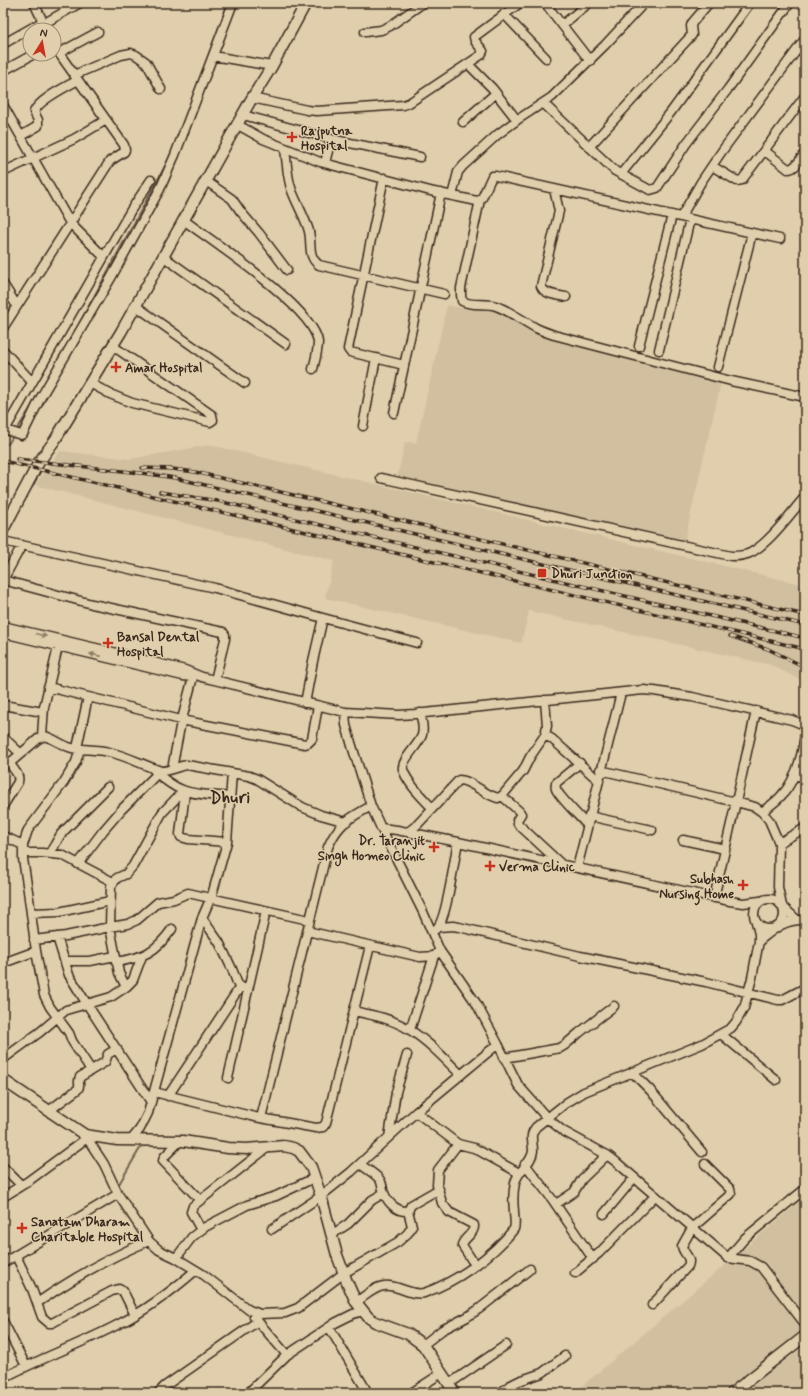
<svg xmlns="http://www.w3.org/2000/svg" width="808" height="1396" font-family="Mynerve,sans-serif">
<rect width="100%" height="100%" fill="#e0ceac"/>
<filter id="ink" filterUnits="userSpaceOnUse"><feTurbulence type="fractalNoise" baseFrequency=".025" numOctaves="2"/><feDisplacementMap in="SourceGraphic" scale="8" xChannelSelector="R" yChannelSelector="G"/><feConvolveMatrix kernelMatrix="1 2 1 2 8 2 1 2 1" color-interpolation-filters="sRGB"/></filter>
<g filter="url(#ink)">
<path fill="#d1bf9f" d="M447 305 471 310 483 308 501 312 522 325 536 335 721 382 684 543 397 479 405 442 416 443Z
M210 445 805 585V682L771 665 529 611 521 643 325 598 334 561 35 485 60 451 130 459Z
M805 1197V1393H574Z"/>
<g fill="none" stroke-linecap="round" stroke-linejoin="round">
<path stroke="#73624e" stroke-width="2" d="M172 152 228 3
M79 324 169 159
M16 431 35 401
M8 444 14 435
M119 1184 142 1145"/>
<defs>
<path id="minor" d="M34 3 47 30
M545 3 590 61
M504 14 546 58
M43 24 80 3
M562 25 589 3
M365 32 381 30 390 26 423 3
M3 44 42 22
M59 53 98 32
M213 56 272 66
M468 64 492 88 517 120
M3 71 34 54
M74 75 121 55 131 53 136 55 146 62 161 89
M252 98 307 110 317 111 403 105 409 103 481 55 483 51 475 41 474 37 520 3
M543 103 615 171 650 190 657 188 686 144 728 89 790 3
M3 105 70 223 104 257
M243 115 335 140 420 157
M463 122 496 93
M238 125 263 139 320 162 434 192 477 201 480 200 482 198 492 176H496L780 239
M21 136 38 126V120L34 112C38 100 66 87 78 80
M589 147 690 37 692 35 691 26 692 23 709 3
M285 149C287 163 287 178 292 191 297 204 304 216 308 228 313 241 306 256 319 265L444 294
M765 151 788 169C796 169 800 159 805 153
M325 163 331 139
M712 166 737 181 742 180 805 96
M3 172 74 139 106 120
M621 174 671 112 750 3
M384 178 348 349 350 352 404 365
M206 181 232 199 241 212 259 233 287 270
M554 189 559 211 541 286C544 295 558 295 566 297
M452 196 458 172 463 166 497 135 517 120 552 97 605 45 644 3
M480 200 461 288V295L462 301C473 307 484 302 496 306 510 311 523 321 536 328 542 331 548 333 554 335L731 381 805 397
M681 217 701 182 722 151 805 39
M185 221C213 242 314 308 318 342 318 351 315 361 313 369
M164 257 286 344
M3 284 17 306
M136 306 245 383
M3 328 110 161 124 152 125 150 124 145 61 56 54 43
M639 346 672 215
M3 350 32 382
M659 350 690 219
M718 367 752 233
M90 383 110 394 132 403 210 422 213 420 212 415 113 346
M394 413 441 193
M363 426 376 358
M3 429 21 435 23 434 41 397 111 278 160 189 175 155 233 3
M5 430 131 210 151 180
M381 478 731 556C738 556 746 556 752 552 771 541 790 514 805 497
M3 541 215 588 323 618 313 661 305 703
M3 580 92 604 223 632 225 635V639L215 680
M3 580 22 545
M323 618 417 643
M3 626 117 653 185 670 202 677 345 712 399 715 415 714 643 690 654 691 692 697 792 720 802 724 805 729
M3 633 183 676 193 677
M48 687 181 720 305 744 308 743 312 739 318 706
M3 705 43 712
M345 712 346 725 352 746 371 806 381 828 423 912 440 951 476 1003 498 1044 518 1085 547 1118 563 1131 607 1155 615 1161 721 1252 728 1258 750 1261 761 1267 805 1324
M420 713C422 720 424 728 422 735 419 745 401 760 403 769 406 782 423 798 432 808
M545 735 552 739 598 780
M42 736 44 707 58 647
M3 737 20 753
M77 748 88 697
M80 749 76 762 64 782 28 830 23 845V859L28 891 36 951 44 995 50 1007 69 1033 72 1041 91 1070
M580 763 556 783C556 786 555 786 556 789 559 797 581 818 587 825
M172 769 180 727 193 677
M154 770C181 797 195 793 230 797
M600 770 736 802 755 807 762 812 769 820 779 843 778 887 782 906 797 920
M794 775 805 778
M185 792 180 834 181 837 188 839 227 842
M502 796 519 811 521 814 517 820 518 824 560 863
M3 806 18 782C20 774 14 771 11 765V762L38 739 44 736C54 738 62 746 72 748 84 750 97 749 109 752 127 756 143 765 161 771 170 771 178 766 187 765L249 776 257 779 302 807 321 815 346 822
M762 812C768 807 776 802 781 796 796 781 802 755 805 735
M589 816 652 830
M381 828 397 830 458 842 730 901 743 903 760 901
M408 832 417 825 459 780C471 780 484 795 498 798L502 796 523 771 530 757 545 735 547 726 545 700
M3 836 23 845
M683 840 725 849
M779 843 805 828
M23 853H42L62 855 113 882
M50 853 61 834 108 787
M78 864 103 831 122 809 158 773
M577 868 621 693
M714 898 736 802 756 711
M754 914a15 15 0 1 1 30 0a15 15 0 1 1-30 0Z
M31 913 59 912 110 901
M202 918 219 942 232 969 238 985 245 989
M438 927 453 926 459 927 580 956 706 982 778 1000H782L805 988
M436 929C447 921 454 859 458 842
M307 931 420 957 434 956 440 951
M57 937 69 975 85 1001 151 1102
M34 940 66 936 110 927 128 924 137 920 158 902 174 899 188 893 309 920
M759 941C774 929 784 919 805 920
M65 961H90L115 956
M116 962C143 958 156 952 172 929
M3 963 36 951
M126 987 119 973 110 927 111 886 117 878 126 874 133 866 162 813 183 791
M354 1011C373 1015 393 1019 410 1030 429 1042 445 1059 461 1075
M410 1030 434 956
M721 1034 776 1080
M504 1058 560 1048 565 1045 579 1033 614 1006
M3 1059 40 1032 66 1010 111 997 126 987 133 980 142 956
M632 1072 650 1090 702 1152
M228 1078 266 911
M154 1092 255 1117 316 1128 323 1127 326 1123 370 946
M168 1096 240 987
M50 1110 78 1089C81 1085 77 1081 80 1077L105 1062 108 1054 117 1049
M416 1112 458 1144 474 1148 519 1173
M261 1118 328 847C339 822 349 819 371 806
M85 1135 104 1164 118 1194 149 1241 159 1250 176 1258 204 1275 249 1310 260 1314 285 1313 298 1308 344 1273 398 1242 408 1233 412 1226 408 1211 411 1205 439 1189
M389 1137 396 1092 407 1055
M132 1139 140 1129 148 1113 202 918 212 895 227 842 232 773
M180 1141 164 1157 163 1161 200 1200
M458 1144 438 1170 437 1185 442 1203 449 1212 474 1225C475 1234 464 1237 462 1245L475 1265
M360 1164C366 1169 376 1174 380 1180 383 1184 382 1189 384 1193 388 1203 397 1212 408 1211
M525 1164 552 1199 593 1259
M3 1167 21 1185
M3 1197 27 1182 87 1138
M556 1204 574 1192 582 1179 607 1155
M604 1214 634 1178
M272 1229 321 1196 351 1172 416 1112 498 1044
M201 1230 191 1212 193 1206 268 1147
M331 1235 348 1224 372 1200 384 1193
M16 1256 32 1289 42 1317 49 1323H52L112 1291 119 1289 123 1291 135 1315
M176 1258 192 1237 205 1227 247 1205 276 1196 314 1178
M728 1258 745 1238 805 1189
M3 1263 118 1194
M575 1273 599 1253 655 1196
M356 1302C364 1297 374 1287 384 1286 397 1284 410 1296 424 1293 456 1282 493 1256 514 1229 516 1223 514 1218 514 1211 513 1202 513 1192 515 1183 517 1171 532 1163 533 1151 533 1141 529 1135 536 1127L566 1103 584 1092 702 1044 731 1028 736 1022 744 1008 752 978 759 941V934L756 922
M37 1303C72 1279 109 1257 149 1241
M652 1305 688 1266C692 1257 683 1254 682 1246L692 1228 731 1194 730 1189 705 1164
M254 1317 287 1355
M3 1321 26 1366
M329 1327 368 1393
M423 1345 442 1330 467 1317 479 1309 530 1269
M3 1378C41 1358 81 1344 119 1324 147 1310 173 1290 196 1270
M449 1384 506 1345
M82 1392 83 1393
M158 1393 165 1386 258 1321
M248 1393 287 1355 335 1323 353 1314 363 1311
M411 1393 442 1373
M500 1393 509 1386 519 1381 542 1373 565 1356"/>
<path id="tertiary" d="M3 530 39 462 55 440 121 332 252 98 272 66 306 3
M3 1080 85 1135 117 1140 183 1141 228 1148 246 1149 284 1146 293 1148 299 1151 311 1167 321 1196 337 1255 347 1282 356 1302 368 1317 375 1322 408 1334 423 1345 455 1393
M732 1393 805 1336"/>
</defs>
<use href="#minor" stroke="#3b2a1e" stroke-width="11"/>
<use href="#tertiary" stroke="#3b2a1e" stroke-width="13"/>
<use href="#minor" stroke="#e0ceac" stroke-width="8"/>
<use href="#tertiary" stroke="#e0ceac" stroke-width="10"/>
<defs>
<path id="rail" d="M17 459 149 474 175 478 805 625
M3 461 805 649
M142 468 172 469 195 472 805 615
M160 492 218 501 805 638
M730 636 768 649 805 667"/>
</defs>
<use href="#rail" stroke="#3b2a1e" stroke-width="3.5"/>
<use href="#rail" stroke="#e0ceac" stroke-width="2" stroke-dasharray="6" stroke-linecap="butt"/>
</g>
<defs><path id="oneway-solid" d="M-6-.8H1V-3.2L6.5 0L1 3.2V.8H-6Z"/></defs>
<g fill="#8e7c65">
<use href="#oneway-solid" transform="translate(41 635) rotate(14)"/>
<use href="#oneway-solid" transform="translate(95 655) rotate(-167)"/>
</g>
</g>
<g fill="#c8321e" stroke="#e0ceac" stroke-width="1.5">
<path d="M290 131h4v4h4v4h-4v4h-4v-4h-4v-4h4z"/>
<path d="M114 361h4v4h4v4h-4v4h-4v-4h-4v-4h4z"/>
<rect x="537" y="568" width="10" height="10" rx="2"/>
<path d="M106 637h4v4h4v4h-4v4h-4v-4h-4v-4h4z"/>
<path d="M432 841h4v4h4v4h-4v4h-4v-4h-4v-4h4z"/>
<path d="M488 860h4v4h4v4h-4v4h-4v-4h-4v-4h4z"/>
<path d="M741 879h4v4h4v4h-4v4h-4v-4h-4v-4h4z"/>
<path d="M20 1222h4v4h4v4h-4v4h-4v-4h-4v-4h4z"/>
</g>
<g text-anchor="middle" stroke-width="3" stroke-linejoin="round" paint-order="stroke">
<g font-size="13" font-weight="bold" fill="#3b2a1e" stroke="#e0ceac" text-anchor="start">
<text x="301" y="135">Rajputna<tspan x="301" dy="15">Hospital</tspan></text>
<text x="125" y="372">Amar Hospital</text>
<text x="551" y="578">Dhuri Junction</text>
<text x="117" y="641">Bansal Dental<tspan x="117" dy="15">Hospital</tspan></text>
<text x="425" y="845" text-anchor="end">Dr. Taranjit<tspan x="425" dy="15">Singh Homeo Clinic</tspan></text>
<text x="499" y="871">Verma Clinic</text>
<text x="734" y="883" text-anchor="end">Subhash<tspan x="734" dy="15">Nursing Home</tspan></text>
<text x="31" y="1226">Sanatam Dharam<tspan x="31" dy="15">Charitable Hospital</tspan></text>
</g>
<g font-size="17" font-weight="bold" fill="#3b2a1e" stroke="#e0ceac">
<text x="230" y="803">Dhuri</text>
</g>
</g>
<rect width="808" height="1396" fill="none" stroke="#e0ceac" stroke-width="16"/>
<rect x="8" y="8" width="792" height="1380" fill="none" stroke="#3b2a1e" stroke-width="1.5" filter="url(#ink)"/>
<g transform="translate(42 42) rotate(11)"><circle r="19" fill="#e0ceac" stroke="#9e8c73"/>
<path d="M0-3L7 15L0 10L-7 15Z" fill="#c8321e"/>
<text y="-6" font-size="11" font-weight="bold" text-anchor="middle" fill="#3b2a1e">N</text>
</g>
</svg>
